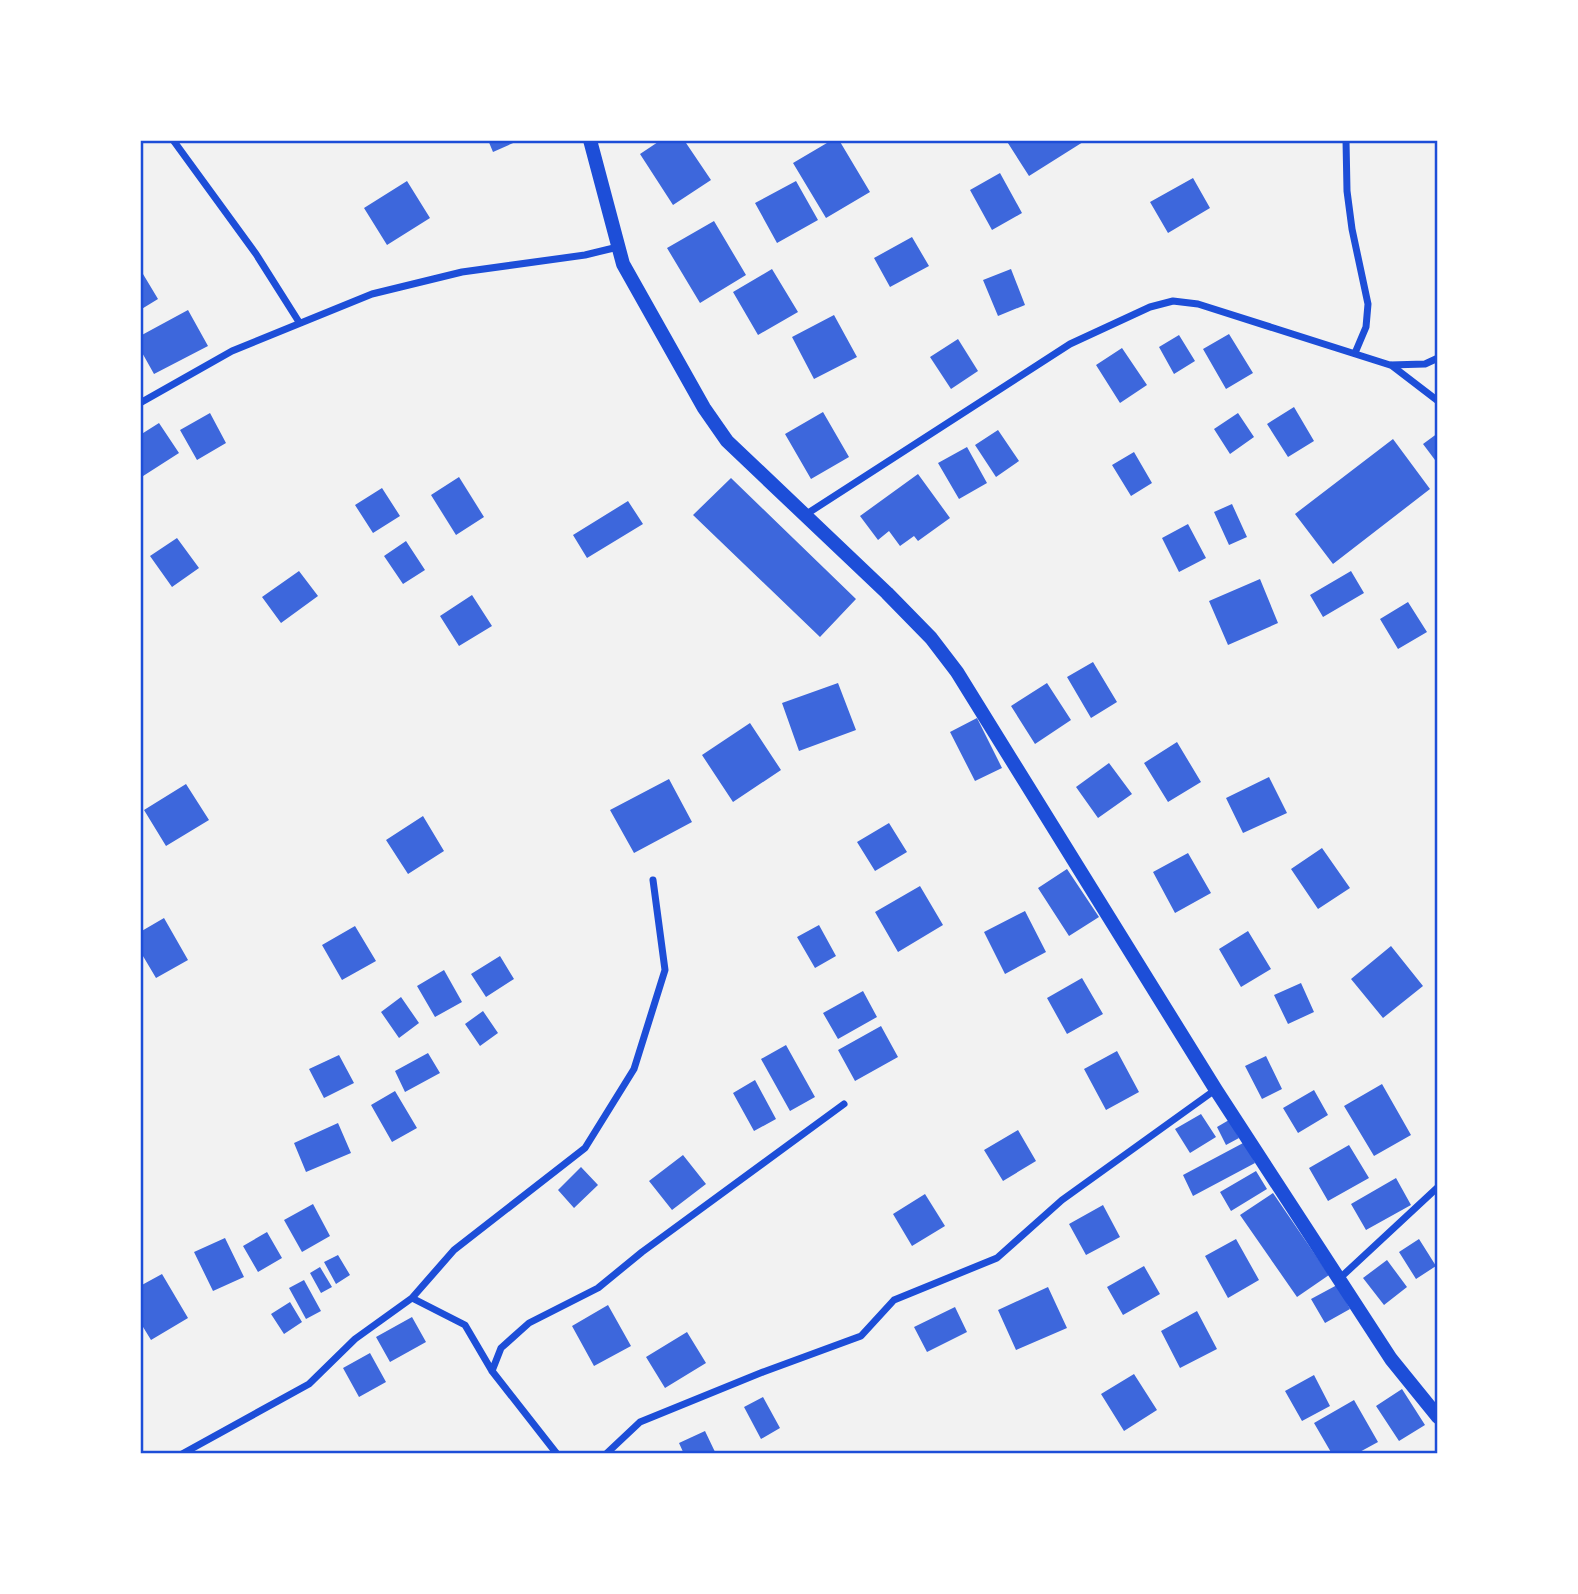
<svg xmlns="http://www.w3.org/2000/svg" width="1578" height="1594" font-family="Roboto,sans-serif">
<rect width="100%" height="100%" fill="#f2f2f2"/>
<path fill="#3d67dc" d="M488 140H520L493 152Z
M661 140H684L711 180 673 205 640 154Z
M832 140H839L870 192 826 218 793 163Z
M1006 140H1082L1083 142 1029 176Z
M1000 173 1022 213 992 230 970 190Z
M1193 178 1210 208 1168 233 1150 202Z
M407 181 430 218 387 245 364 208Z
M796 181 818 220 777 243 755 203Z
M714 221 746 275 700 303 667 248Z
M912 237 929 266 890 287 874 258Z
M140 269 158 299 140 310Z
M772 269 798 312 758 335 733 292Z
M1011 269 1025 305 998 316 983 280Z
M188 310 208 346 154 374 140 349V336Z
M834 315 857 357 814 379 792 337Z
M1229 334 1253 373 1226 389 1203 349Z
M1179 335 1195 361 1174 374 1159 347Z
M958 339 978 371 951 389 930 357Z
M1122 348 1147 385 1120 403 1096 365Z
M1294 407 1314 441 1288 457 1267 424Z
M823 412 849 457 811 479 785 434Z
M210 413 226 443 197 460 180 430Z
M1238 413 1254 437 1230 454 1214 429Z
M159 423 179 453 140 478V435Z
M998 430 1019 461 996 477 975 445Z
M1438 433V464L1423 444Z
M1393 439 1430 489 1333 564 1295 514Z
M967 447 987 483 959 499 938 463Z
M1134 452 1152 483 1131 496 1112 465Z
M918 474 950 518 918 541 914 536 900 546 889 531 878 540 860 516Z
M459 477 484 517 456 535 431 495Z
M731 478 856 599 820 637 693 515Z
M382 488 400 516 373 533 355 505Z
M628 501 643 524 587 558 573 535Z
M1232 504 1247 537 1229 545 1214 512Z
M1188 524 1206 558 1179 572 1162 538Z
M177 538 199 568 172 587 150 556Z
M406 541 425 570 403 584 384 556Z
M299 571 318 596 281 623 262 597Z
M1351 571 1364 593 1323 617 1310 595Z
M1260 579 1278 623 1228 645 1209 601Z
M472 595 492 626 459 646 440 616Z
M1408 602 1427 632 1398 649 1380 619Z
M1093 662 1117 702 1091 718 1067 677Z
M838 683 856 730 799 751 782 703Z
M1047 683 1071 720 1035 744 1011 706Z
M977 718 1002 768 975 781 950 732Z
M750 723 781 770 733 802 702 755Z
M1177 742 1201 782 1168 802 1144 763Z
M1109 763 1132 794 1098 818 1076 787Z
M1269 777 1287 813 1243 833 1226 798Z
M669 779 692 822 634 853 610 810Z
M186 784 209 820 166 846 144 810Z
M423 816 444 851 408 874 386 840Z
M889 823 907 852 875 871 857 842Z
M1322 848 1350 888 1318 909 1291 869Z
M1188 853 1211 893 1175 913 1153 872Z
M1067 869 1099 917 1069 936 1038 888Z
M920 886 943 925 898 952 875 912Z
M1025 911 1046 952 1005 974 984 932Z
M164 918 188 960 156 978 140 951V932Z
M819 925 836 956 815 968 797 937Z
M355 926 376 961 342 980 322 945Z
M1248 931 1271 969 1241 987 1219 949Z
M1391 946 1423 986 1383 1018 1351 979Z
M500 956 514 979 486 997 471 974Z
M444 970 462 1002 435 1017 417 986Z
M1082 978 1103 1014 1067 1034 1047 998Z
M1301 983 1314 1012 1288 1024 1274 995Z
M863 991 877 1017 838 1039 823 1013Z
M401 997 419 1023 399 1038 381 1012Z
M483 1011 498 1033 480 1046 465 1024Z
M881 1026 898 1057 855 1081 838 1050Z
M786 1045 815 1097 790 1111 761 1059Z
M1117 1051 1139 1092 1106 1110 1084 1069Z
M428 1053 440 1073 405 1092 395 1071Z
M339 1055 354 1083 324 1098 309 1069Z
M1266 1056 1282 1089 1262 1099 1245 1066Z
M755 1080 776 1119 754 1131 733 1093Z
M1382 1084 1411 1135 1374 1156 1344 1106Z
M1314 1090 1328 1115 1298 1133 1283 1108Z
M395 1091 417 1128 392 1142 371 1105Z
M1201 1114 1216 1137 1190 1153 1175 1129Z
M1229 1120 1239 1138 1226 1145 1217 1127Z
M338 1123 351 1153 306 1172 294 1143Z
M1018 1130 1036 1161 1003 1181 984 1150Z
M1245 1142 1255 1163 1193 1196 1183 1175Z
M1349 1145 1369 1178 1328 1201 1309 1168Z
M683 1155 706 1184 672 1210 649 1181Z
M581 1167 598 1185 574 1208 558 1190Z
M1256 1171 1267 1189 1231 1211 1220 1192Z
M1396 1178 1411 1205 1366 1230 1351 1204Z
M1273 1193 1329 1275 1297 1297 1240 1215Z
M925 1194 945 1226 912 1246 893 1214Z
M313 1204 330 1236 302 1252 284 1220Z
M1103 1205 1120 1237 1086 1255 1069 1224Z
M267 1232 282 1258 258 1272 243 1246Z
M225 1238 244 1277 213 1291 194 1252Z
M1236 1239 1259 1280 1228 1298 1205 1256Z
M1419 1239 1436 1266 1416 1279 1399 1252Z
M338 1255 350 1275 336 1284 324 1262Z
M1387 1260 1407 1287 1384 1305 1363 1278Z
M1144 1266 1160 1294 1123 1315 1107 1287Z
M320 1267 332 1287 321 1293 310 1273Z
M162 1274 188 1318 151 1340 140 1322V1286Z
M304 1280 321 1311 306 1319 289 1288Z
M1337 1285 1350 1309 1325 1323 1311 1299Z
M1048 1287 1067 1328 1016 1350 998 1310Z
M290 1302 302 1322 284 1334 271 1314Z
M608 1305 631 1346 594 1366 572 1326Z
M955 1307 967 1332 927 1352 914 1327Z
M1197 1311 1217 1349 1180 1368 1161 1331Z
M412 1317 426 1342 390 1362 376 1337Z
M687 1332 706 1363 665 1388 646 1357Z
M370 1353 386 1382 359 1397 343 1368Z
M1134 1374 1157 1410 1124 1431 1101 1394Z
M1314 1375 1330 1406 1302 1421 1285 1391Z
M1402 1389 1425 1425 1399 1441 1376 1406Z
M763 1397 780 1428 761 1439 744 1407Z
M1354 1400 1378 1442 1356 1454H1332L1314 1423Z
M705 1431 716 1454H684L679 1443Z"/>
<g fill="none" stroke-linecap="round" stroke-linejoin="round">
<path stroke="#1d4ed8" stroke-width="7" d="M173 140 256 254 299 322
M1346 140 1347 191 1352 229 1368 304 1366 327 1355 353
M1391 365 1438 401
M140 403 232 351 372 294 462 272 585 255 618 247
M805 515 1070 344 1150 307 1173 301 1198 304 1390 365 1425 364 1438 358
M1339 1279 1438 1187
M412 1298 454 1250 585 1148 634 1069 665 970 653 880
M492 1371 501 1348 529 1323 598 1288 642 1252 844 1104
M182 1454 309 1384 355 1339 412 1298 465 1325 492 1371 557 1454
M606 1454 640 1422 763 1372 861 1336 894 1300 997 1258 1062 1200 1215 1090"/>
<path stroke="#1d4ed8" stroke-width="14" d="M590 140 623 264 704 408 727 441 887 593 931 638 957 672 1216 1090 1391 1359 1438 1417"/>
</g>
<rect width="1578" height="1594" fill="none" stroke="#ffffff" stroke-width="284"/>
<rect x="142" y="142" width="1294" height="1310" fill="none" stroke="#1d4ed8" stroke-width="2.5"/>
</svg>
